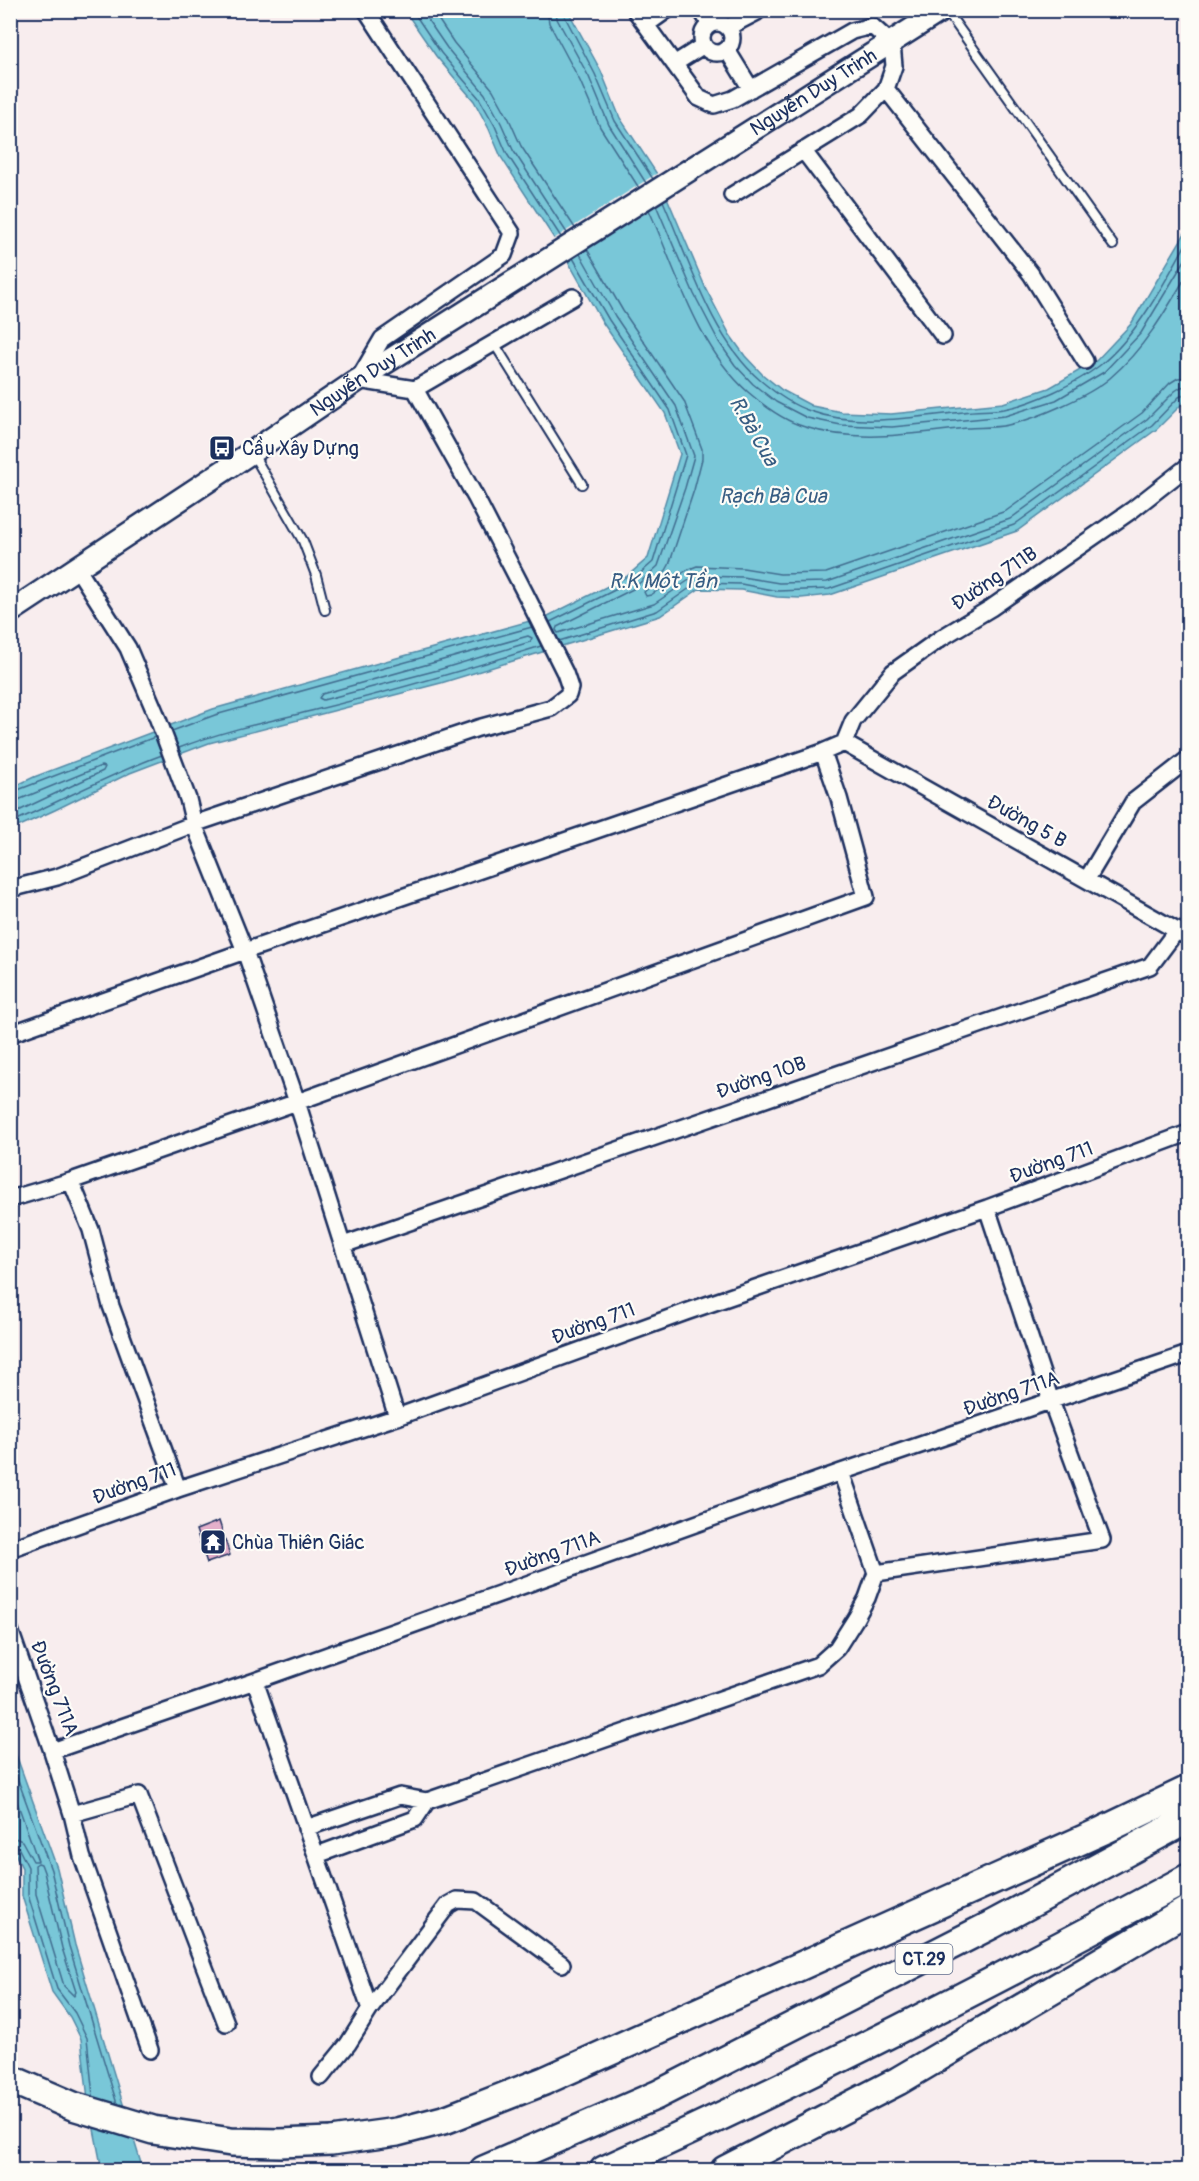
<svg xmlns="http://www.w3.org/2000/svg" width="1199" height="2181" font-family="Pangolin,sans-serif">
<rect width="100%" height="100%" fill="#f8edee"/>
<filter id="ink" filterUnits="userSpaceOnUse"><feTurbulence type="fractalNoise" baseFrequency=".0167" numOctaves="2"/><feDisplacementMap in="SourceGraphic" scale="12" xChannelSelector="R" yChannelSelector="G"/><feConvolveMatrix kernelMatrix="1 2 1 2 8 2 1 2 1" color-interpolation-filters="sRGB"/></filter>
<g filter="url(#ink)">
<path fill="#79c7d8" stroke="#538aa7" stroke-width="1.5" d="M405 11H568L601 71 620 118 657 174 706 289 730 335 745 356 762 374 782 390 812 406 842 412 891 414 1003 403 1049 388 1096 361 1131 324 1188 228V398L1157 429 1017 531 830 595 801 598 777 597 741 590 699 589 660 616 441 683 209 743 130 773 55 810 11 830V788L34 777 213 709 548 616 626 577 648 558 680 454 665 413 603 323 561 249 501 157 489 129 474 101 436 56Z
M10 1738 57 1868 75 1945 143 2170H102L88 2099 81 2039 70 2017 52 1992 22 1896V1868L11 1845Z"/>
<path fill="#f8edee" d="M659 172 671 197 566 263 552 240Z"/>
<g fill="none" stroke-linecap="round" stroke-linejoin="round">
<path stroke="#416c8f" stroke-width="1.5" d="M412 10 441 53 479 98 495 126 507 154 561 237
M421 10 447 48 485 94 501 123 513 150 567 233
M432 10 454 43 493 90 509 119 521 146 575 228
M547 10 549 23 580 81 600 127 639 188
M556 10 557 19 589 77 609 125 646 183
M563 10 564 15 595 74 615 121 653 179
M663 201C688 258 712 339 760 380 774 392 791 405 810 411 856 428 915 417 963 412 977 410 991 411 1004 409 1032 404 1077 383 1099 366 1137 336 1165 282 1188 240
M656 205 694 294 719 342 735 365 753 384 776 402 807 418 841 425 892 427 1005 416 1056 400 1104 372 1141 333 1188 255
M649 210C676 270 697 347 748 392 764 406 785 421 805 427 858 444 914 433 967 428 981 427 995 428 1008 425 1036 419 1089 396 1110 378 1144 349 1166 311 1188 273
M587 249 623 311 684 401 702 449V459L694 490 669 565 664 574 644 592 646 596 651 595 687 570 697 566 743 568 780 574 826 573 1006 511 1142 413 1170 383 1178 378 1188 377
M580 254 615 316 676 406 694 456 685 488 658 566 633 589 557 627 556 630 558 633 654 604 695 576 742 577 779 583 827 582 1010 519 1147 419 1175 391 1181 387 1188 386
M550 622 629 583 653 562 686 455 670 410 609 320 573 258
M528 636 532 638 530 642 438 670 323 700 319 698 322 694Z
M559 641 657 611 697 583 741 584 778 591 829 589 1014 525 1152 425 1179 397 1188 393
M172 731 215 715 532 627
M179 748C222 731 266 722 311 711 389 692 465 670 541 646
M10 793 155 737
M10 801 18 800 101 766 105 767 103 771 10 815
M10 823C61 801 110 774 162 755
M10 1758 51 1870 69 1946 117 2104
M10 1782 38 1861H33L22 1841 10 1836
M10 1844 18 1847 28 1867V1895L57 1989 75 2013 87 2038 93 2096
M38 1863 41 1864 44 1872 62 1948 76 1992 74 1996 64 1986 36 1894 35 1865Z"/>
</g>
<path fill="#e4b0cb" stroke="#1b2f5e" stroke-width="1.5" d="M219 1521 230 1555 207 1563 196 1530Z"/>
<g fill="none" stroke-linecap="round" stroke-linejoin="round">
<defs>
<path id="service" d="M946 10 1113 245
M494 343 582 484
M253 454 303 541 316 575 325 610"/>
<path id="minor" d="M366 10 512 233 504 255 382 339 358 380 415 389 573 297
M635 10 646 25 667 10
M701 10 710 24
M702 38a15 15 0 1 1 30 0a15 15 0 1 1-30 0Z
M646 25 699 98 714 105 733 99 852 31 872 26 892 44 894 66 886 89 861 115 732 195
M728 27 757 12
M727 50 751 89
M674 64 704 45
M886 89 1031 274 1085 361
M803 150 943 336
M77 568 128 648 156 714 188 799 194 824 245 951 297 1102 397 1417
M844 743 853 721 893 672 941 638 991 608 1132 510 1188 466
M844 743 1188 937
M1087 879 1133 802 1188 759
M10 889 57 877 194 824 478 728 551 708 568 695 570 688 565 673 525 593 476 498 415 389
M10 1034 245 951 823 752
M71 1181 91 1230 111 1306 178 1489
M10 1199 71 1181 297 1102 866 897 839 798 823 752 844 743
M343 1245 1150 966 1177 930
M10 1549 178 1489 397 1417 686 1312 987 1208 1188 1133
M876 1573 1102 1540 1051 1401 987 1208
M10 1630 52 1751 255 1681 841 1472 1188 1354
M255 1681 370 2009
M52 1751 72 1814 139 1795 226 2023
M72 1814 82 1856 150 2050
M306 1828 400 1796 427 1801
M317 1855 415 1819 427 1801 818 1665 837 1648 856 1618 867 1598 876 1573 841 1472
M321 2077 348 2044 370 2009 448 1905 457 1900 476 1901 562 1964"/>
<g id="secondary">
<path id="s1" d="M10 612 252 452 358 380 942 10"/>
</g>
<path id="motorway" d="M10 2079 73 2106 153 2130 231 2142 280 2143 331 2141 397 2132 447 2119 544 2081 1104 1830 1188 1790
M484 2170 657 2095 991 1925 1188 1819
M604 2170C803 2081 996 1981 1188 1878
M725 2170 898 2081 1188 1910"/>
</defs>
<use href="#service" stroke="#1b2f5e" stroke-width="12"/>
<use href="#minor" stroke="#1b2f5e" stroke-width="20"/>
<use href="#secondary" stroke="#1b2f5e" stroke-width="26"/>
<use href="#motorway" stroke="#1b2f5e" stroke-width="32"/>
<use href="#service" stroke="#fdfcf7" stroke-width="8"/>
<use href="#minor" stroke="#fdfcf7" stroke-width="15"/>
<use href="#secondary" stroke="#fdfcf7" stroke-width="21"/>
<use href="#motorway" stroke="#fdfcf7" stroke-width="27"/>
</g>
</g>
<defs>
<symbol id="bus-square" viewBox="-11 -11 22 22"><rect x="-9" y="-9" width="18" height="18" rx="4" fill="#1b2f5e" stroke="#fdfcf7"/><path d="M-5-6H5V4H4V6H2V4H-2V6H-4V4H-5ZM-3.5-4V0h7V-4ZM-3.5 1.2v1.5H-2V1.2ZM2 1.2v1.5H3.5V1.2Z" fill="#fff"/></symbol>
<symbol id="temple-square" viewBox="-11 -11 22 22"><rect x="-9" y="-9" width="18" height="18" rx="4" fill="#1b2f5e" stroke="#fdfcf7"/><path d="M0-6L5-2H3V0L6.5 2.5H4V6H1.5V3h-3V6H-4V2.5H-6.5L-3 0V-2H-5Z" fill="#fff"/></symbol>
</defs>
<g fill-rule="evenodd">
<use href="#bus-square" x="207" y="433" width="30" height="30"/>
<use href="#temple-square" x="198" y="1527" width="30" height="30"/>
</g>
<g text-anchor="middle" stroke-width="4.5" stroke-linejoin="round" paint-order="stroke">
<rect fill="#fdfcf7" stroke="#5f6c8c" stroke-width="1.5" x="895.5" y="1944" width="57" height="30" rx="4.5"/>
<g font-size="18" font-weight="bold" fill="#1b2f5e">
<text x="924" y="1965">CT.29</text>
</g>
<g font-size="20" fill="#1b2f5e" stroke="#fdfcf7">
<text dy="7" stroke="none"><textPath href="#s1" startOffset="957">Nguyễn Duy Trinh</textPath></text>
<text dy="7" stroke="none"><textPath href="#s1" startOffset="435">Nguyễn Duy Trinh</textPath></text>
<text transform="translate(994 578) rotate(-34)" y="7">Đường 711B</text>
<text transform="translate(1027 821) rotate(29)" y="7">Đường 5 B</text>
<text transform="translate(761 1077) rotate(-19)" y="7">Đường 10B</text>
<text transform="translate(1051 1162) rotate(-20)" y="7">Đường 711</text>
<text transform="translate(593 1323) rotate(-20)" y="7">Đường 711</text>
<text transform="translate(1011 1393) rotate(-19)" y="7">Đường 711A</text>
<text transform="translate(134 1483) rotate(-20)" y="7">Đường 711</text>
<text transform="translate(552 1553) rotate(-20)" y="7">Đường 711A</text>
<text transform="translate(55 1688) rotate(69)" y="7">Đường 711A</text>
</g>
<g font-size="20" fill="#1b2f5e" stroke="#fdfcf7" text-anchor="start">
<text x="242" y="455">Cầu Xây Dựng</text>
<text x="232" y="1549">Chùa Thiên Giác</text>
</g>
<g font-size="21" font-style="italic" fill="#375d83" stroke="#fdfcf7">
<text transform="translate(754 431) rotate(60)" y="7">R.Bà Cua</text>
<text x="773" y="503">Rạch Bà Cua</text>
<text x="663" y="588">R.K Một Tần</text>
</g>
</g>
<rect width="1199" height="2181" fill="none" stroke="#fdfcf7" stroke-width="36"/>
<rect x="18" y="18" width="1163" height="2145" fill="none" stroke="#1b2f5e" stroke-width="2" filter="url(#ink)"/>
</svg>
